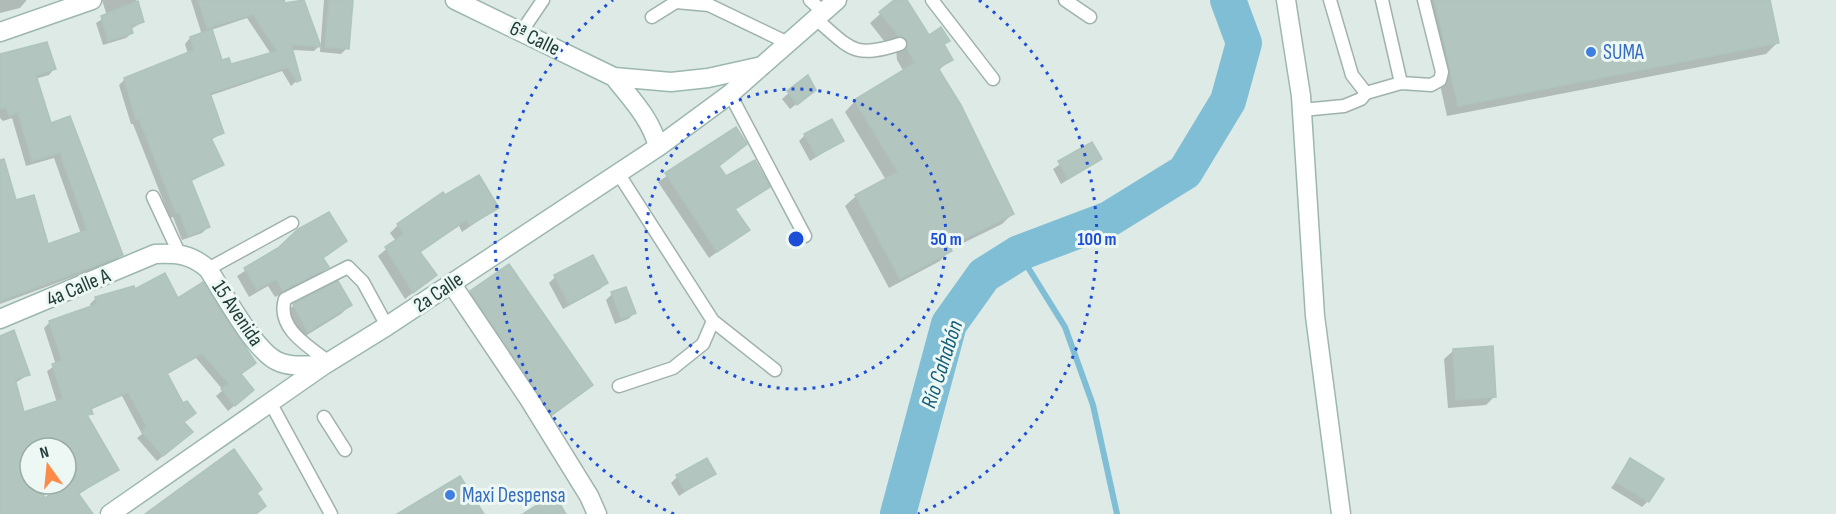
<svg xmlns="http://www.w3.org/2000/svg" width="1836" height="514" font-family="'Sofia Sans Condensed',sans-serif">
<rect width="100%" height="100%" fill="#ddeae6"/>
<path fill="#0003" fill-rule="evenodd" d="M0 0H26V1L20 8 0 13Z
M102 0H136L143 22 131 29 132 33 126 38 103 45 96 23 107 16Z
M191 0H269L272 10 303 0 319 46 314 51 291 50 299 79 291 86 282 71 209 96 222 133 211 140 222 164 190 182 208 227 202 233 182 240 173 217 170 218 133 124H131L119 85 125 79 188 54 185 44 190 38 202 35ZM247 18 271 54 230 66 221 61 211 30Z
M324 0H351L347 48 341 54 320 52Z
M896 0H905L929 37 948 40 943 46 951 59 938 71 1013 213 1002 224 949 250 940 261 889 288 845 206 856 196 886 180 845 112 855 101 904 72 897 60 896 49 888 46 870 23Z
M1421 0H1768L1777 43 1766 54 1447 116Z
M0 56 54 69 49 75 35 79 50 125 121 255 116 261 0 304V190L15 202 47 246 81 234 54 158 26 166 12 118 3 121 0 118Z
M807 77 808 95 790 109 782 99Z
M736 129 718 167 725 178 768 186 734 210 748 230 709 258 658 182Z
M805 135 842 141 810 161 799 141Z
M1091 144 1100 159 1061 184 1053 169Z
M445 197 497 208 462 232 459 226 419 253 435 275 405 299 378 256 396 241 390 233 398 225Z
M345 240 322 259 327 267 320 274 275 297 268 286 249 297 237 276 279 249Z
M555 277 606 283 600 289 563 309 549 283Z
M337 283 350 305 341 314 299 340 284 315 293 306Z
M471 292 591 385 540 425 460 304Z
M612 294 635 313 628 319 615 324 606 300Z
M96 298 178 300 240 375 246 396 228 411 216 396 223 390 196 358 166 375 183 423 185 437 157 461 137 438 142 434 122 396 90 410 87 417 117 469 78 495 88 514H0V337L28 375 15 383 23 413 57 403 47 371 56 365 44 328 50 322 91 308 90 304ZM30 448H66V474L71 482 45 500 35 484H30Z
M1454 350 1495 396 1486 405 1448 408 1444 359Z
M1631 460 1648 501 1642 507 1611 488Z
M714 473 679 496 671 483 677 477Z"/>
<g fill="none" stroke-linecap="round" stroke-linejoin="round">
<path stroke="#80bed5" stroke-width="6" d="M1019 253 1065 327 1093 405 1117 514"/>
<path stroke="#80bed5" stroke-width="36" d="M898 514 949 324 984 275 1019 253 1109 219 1185 172 1228 101 1244 43 1228 0"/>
</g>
<path fill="#b2c5bf" stroke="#afc4be" stroke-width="1.5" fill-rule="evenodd" d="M198 0H284L285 3 304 0 321 47 291 44 301 80 297 82 288 67 210 93 224 133 211 138 224 165 191 180 210 227 188 236 179 212 176 213 139 119 136 120 124 78 194 50 190 37 212 29 222 60 229 58 231 64 277 51 253 14 207 28Z
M329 0H353L349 49 325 47Z
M894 0H907L929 35 941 27 950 41 944 44 953 60 938 68 961 105 1014 214 949 246 952 251 900 279 855 195 898 172 854 100 915 63 907 49 906 39 899 36 879 12Z
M1435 0H1770L1779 43 1458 106Z
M138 1 144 22 131 26 133 33 108 41 101 16Z
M47 42 56 69 36 75 51 123 70 116 123 255 0 301V160L4 159 16 200 34 195 48 244 87 230 60 153 32 161 18 113 9 116 6 107 0 109V54Z
M808 75 816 90 797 105 787 91Z
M832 119 844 141 816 156 804 134Z
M736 127 747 144 719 166 726 176 755 160 770 187 735 209 750 230 717 252 665 173Z
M1092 142 1102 159 1068 179 1058 161Z
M479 175 499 208 470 225 467 219 420 252 437 275 413 293 385 247 404 234 397 224 443 192 445 195Z
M329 212 347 241 323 258 329 267 283 291 276 279 257 290 244 268 278 248 298 229Z
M593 255 608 283 569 304 554 275Z
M509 264 593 385 552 415 470 291Z
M165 273 178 298 203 282 256 363 241 374 254 390 235 406 221 389 229 384 202 353 167 373 183 403 187 401 196 413 184 422 193 432 163 456 142 432 147 427 128 392 91 408 93 414 87 415 119 470 78 493 93 514H0V336L14 330 30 375 15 379 24 412 63 399 52 364 62 361 49 321 97 304 95 297 134 286 135 289ZM30 448H66V458L77 477 45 498 37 484H30Z
M338 281 352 305 308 332 293 304Z
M626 287 636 313 621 319 611 292Z
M1493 346 1496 397 1456 400 1453 349Z
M234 449 262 489 257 493 266 506 256 514H145Z
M707 458 716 474 685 491 676 475Z
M1630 458 1664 479 1649 502 1616 482Z
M460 476 484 514H397Z
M554 494 566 514H523Z"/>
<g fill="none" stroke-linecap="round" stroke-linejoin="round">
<defs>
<path id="service" d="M810 0 823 12
M932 0 993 79
M1065 0 1090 17
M1330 0 1352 75 1366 93
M1382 0 1401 83
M652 17 676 2 709 5 788 43
M816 19C851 49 853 59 900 44
M522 31 543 0
M730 94 805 236
M1302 110 1344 106 1361 99 1366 93 1401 83 1431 85 1440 80 1442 72 1424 0
M618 173 713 321 703 344 673 368 619 386
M153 197 179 253
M208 269 292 223
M713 321 775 370
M329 362C308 346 276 328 285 299L348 267 363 282 387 326
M270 402 331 514
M324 417 345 450"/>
<path id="minor" d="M451 283 529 399 589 496 597 514"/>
<path id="secondary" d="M455 0 614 77 671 82 708 78 762 66
M1286 0 1301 96 1315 316 1341 514
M0 32 92 0
M614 77C632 100 651 119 658 147
M0 319 155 254C177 253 191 254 208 269 223 292 254 350 277 361 291 368 309 365 324 365
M110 514 324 365 387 326 658 147 730 94 837 0"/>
</defs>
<use href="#service" stroke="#a0b2ae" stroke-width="15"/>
<use href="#minor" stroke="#a0b2ae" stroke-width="21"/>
<use href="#secondary" stroke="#9cb7b0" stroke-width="21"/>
<use href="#service" stroke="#fff" stroke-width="12"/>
<use href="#minor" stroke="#fff" stroke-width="18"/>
<use href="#secondary" stroke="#fff" stroke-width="18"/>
</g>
<g fill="none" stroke="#1d4ed8" stroke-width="3" stroke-dasharray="3 6">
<circle cx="796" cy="239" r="150"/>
<path d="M674 514A301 301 0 0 1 613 0M979 0A301 301 0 0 1 918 514"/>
</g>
<g fill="#3f7fe0" stroke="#edf7f3" stroke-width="2">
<circle cx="1591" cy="52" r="6"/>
<circle cx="450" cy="495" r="6"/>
</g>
<g text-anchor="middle" stroke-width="6" stroke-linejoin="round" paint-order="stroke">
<g font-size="21" fill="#1e3b36" stroke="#edf7f3">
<text transform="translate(535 38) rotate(26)" y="7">6ª Calle</text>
<text transform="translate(78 287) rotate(-23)" y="7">4a Calle A</text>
<text transform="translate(438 292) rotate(-34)" y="7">2a Calle</text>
<text transform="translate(238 313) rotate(56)" y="7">15 Avenida</text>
</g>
<g font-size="21" fill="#366cbe" stroke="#edf7f3" text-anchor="start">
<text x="1603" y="59">SUMA</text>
<text x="462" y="502">Maxi Despensa</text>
</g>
<g font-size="22" font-style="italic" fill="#145d7a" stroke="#edf7f3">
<text transform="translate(941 364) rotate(-72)" y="8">Río Cahabón</text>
</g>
</g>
<circle cx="796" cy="239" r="9" fill="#1d4ed8" stroke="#edf7f3" stroke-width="3"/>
<g font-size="18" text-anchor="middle" font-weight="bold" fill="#1d4ed8" stroke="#edf7f3" stroke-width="6" stroke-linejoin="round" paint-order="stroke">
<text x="946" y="245">50 m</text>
<text x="1097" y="245">100 m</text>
</g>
<g transform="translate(48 466) rotate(345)"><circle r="28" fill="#edf7f3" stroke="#9aaca7" stroke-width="1.5"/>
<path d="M0-4.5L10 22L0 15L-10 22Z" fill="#fc8a49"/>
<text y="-9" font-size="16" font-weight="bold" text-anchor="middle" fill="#1e3b36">N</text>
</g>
</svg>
